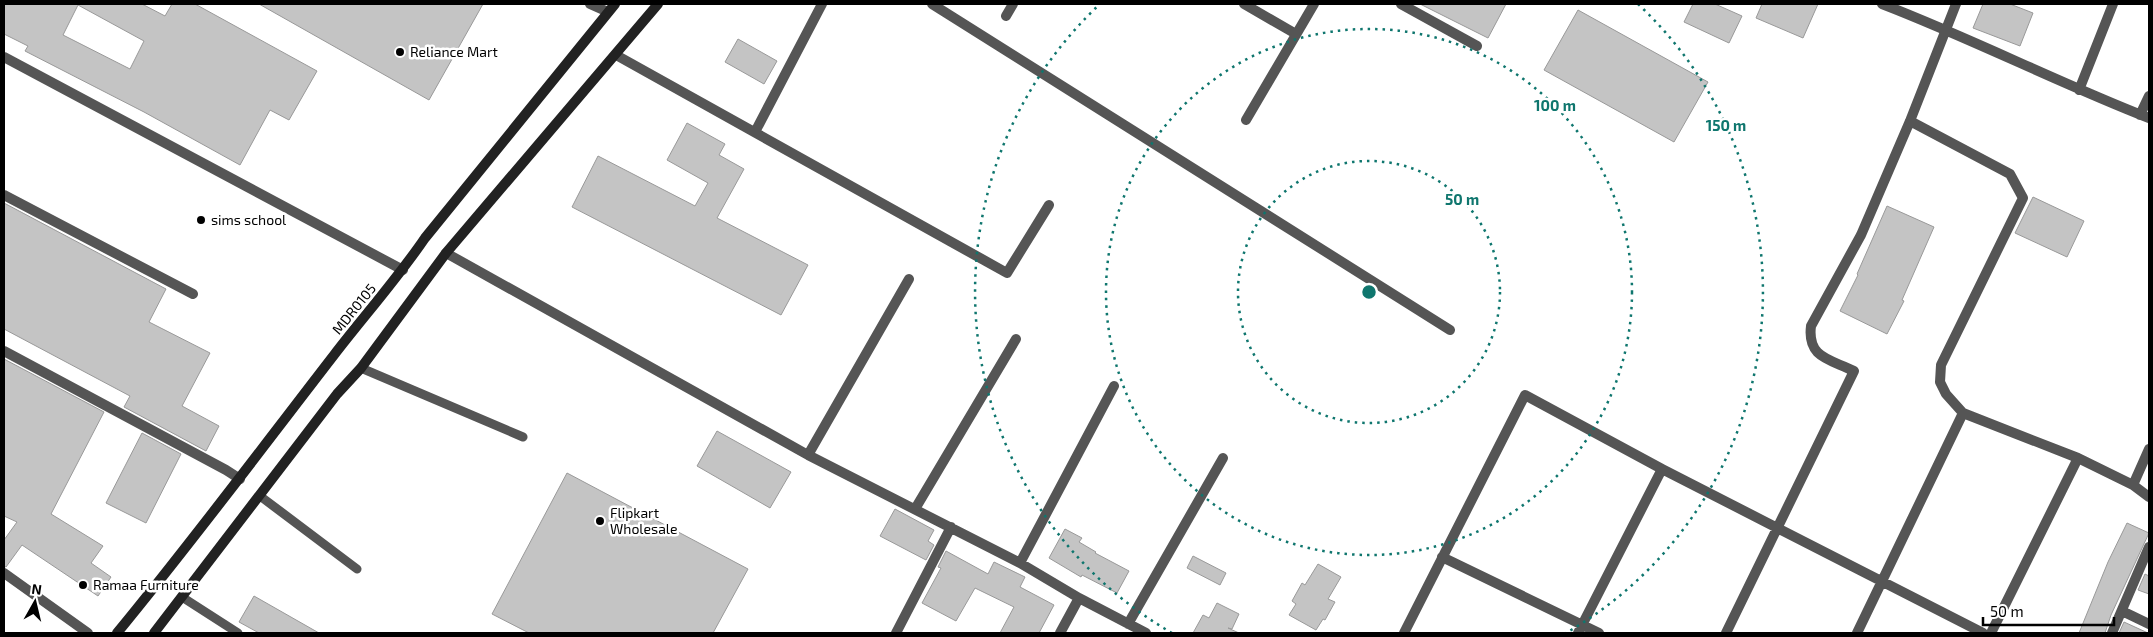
<svg xmlns="http://www.w3.org/2000/svg" width="2153" height="637" font-family="'Exo 2',sans-serif">
<rect width="100%" height="100%" fill="#fff"/>
<path fill="#c4c4c4" stroke="#999" fill-rule="evenodd" d="M4 4H142L165 16 172 4H195L317 71 289 120 270 110 240 165 144 112 25 51 28 46 4 34ZM78 5 144 41 130 69 63 35Z
M259 4H483L429 100Z
M1420 4H1506L1488 38Z
M1693 4H1715L1742 16 1729 43 1684 22Z
M1762 4H1818L1803 38 1756 18Z
M1983 4H2010L2033 13 2020 46 1973 28Z
M1578 10 1708 82 1674 142 1544 70Z
M738 39 777 61 764 84 725 62Z
M687 123 725 144 719 155 744 169 717 218 808 265 781 315 572 207 598 156 695 206 708 183 667 160Z
M2033 197 2084 221 2067 257 2015 233Z
M4 203 166 289 149 322 210 353 182 406 219 426 206 451 124 407 130 396 4 329Z
M1887 206 1934 227 1902 300 1904 301 1887 334 1840 311 1858 275 1857 274Z
M4 359 104 412 51 514 103 546 91 563 111 577 98 596 22 545 6 567 4 566V540L17 522 4 516Z
M717 431 791 472 770 508 697 466Z
M142 433 181 454 146 523 106 503Z
M567 473 748 569 713 633H529L492 614Z
M895 509 934 530 928 541 934 545 926 560 880 536Z
M2127 523 2149 533 2111 615 2105 633H2079L2108 562Z
M1065 529 1082 538 1079 542 1096 552 1095 553 1129 571 1117 593 1082 575 1081 577 1049 558Z
M946 551 988 574 994 562 1025 577 1020 587 1054 605 1039 633H1000L1014 607 975 588 956 621 922 603 941 568 938 567Z
M1193 556 1226 573 1220 585 1187 568Z
M1318 564 1341 577 1328 599 1335 602 1325 620 1323 619 1316 630 1289 615 1296 604 1292 601 1302 583 1305 585Z
M2145 574 2149 576V594L2138 590Z
M254 596 319 633H259L239 622Z
M1217 603 1239 614 1232 629 1228 628 1239 633H1193L1203 615 1209 618Z
M2124 622 2148 633H2119Z"/>
<g fill="none" stroke-linecap="round" stroke-linejoin="round">
<path stroke="#555" stroke-width="9" d="M361 368 523 437
M260 496 357 569
M182 597 238 633"/>
<path stroke="#555" stroke-width="10" d="M590 4 608 12
M932 4 1450 330
M1244 4 1296 34
M1401 4 1477 46
M1882 4C1973 39 2059 83 2149 118
M1006 16 1013 4
M616 55 1007 273 1049 205
M4 57 403 270
M2079 90 2113 4
M2140 115 2149 96
M1246 120 1314 4
M1910 121 2010 174 2023 198 1941 365 1940 382 1946 394 1963 413 2078 458 2133 485 2149 497
M755 132 822 4
M4 195 193 294
M446 253 808 455 1020 563 1079 598 1146 633
M4 351 226 470 240 479
M808 455 909 279
M2133 485 2149 449
M915 509 1016 339
M1442 557 1599 633
M1020 563 1114 386
M4 573 88 633
M2122 611 2149 624
M1128 624 1223 458
M896 633 951 527
M1060 633 1079 598
M1404 633 1525 395 1662 469
M1578 633 1662 469 1983 633
M1726 633 1854 371C1830 359 1807 358 1811 326L1861 235 1910 121 1956 4
M1857 633 1963 413
M1991 633 2078 458
M2112 633 2149 547"/>
<path stroke="#222" stroke-width="10" d="M117 633C192 542 262 448 334 355 364 316 397 279 425 238L615 4
M154 633 337 394 361 368 446 253 658 4"/>
</g>
<g fill="none" stroke="#0f766e" stroke-width="2.5" stroke-dasharray="2.5 5">
<circle cx="1369" cy="292" r="131"/>
<circle cx="1369" cy="292" r="263"/>
<path d="M1172 633A394 394 0 0 1 1100 4M1638 4A394 394 0 0 1 1566 633"/>
</g>
<g fill="#000" stroke="#fff" stroke-width="2">
<circle cx="400" cy="52" r="5"/>
<circle cx="201" cy="220" r="5"/>
<circle cx="600" cy="521" r="5"/>
<circle cx="83" cy="585" r="5"/>
</g>
<g text-anchor="middle" stroke-width="5" stroke-linejoin="round" paint-order="stroke">
<g font-size="14" fill="#000" stroke="#fff" text-anchor="start">
<text x="410" y="57">Reliance Mart</text>
<text x="211" y="225">sims school</text>
<text x="610" y="518">Flipkart<tspan x="610" dy="16">Wholesale</tspan></text>
<text x="93" y="590">Ramaa Furniture</text>
</g>
<g font-size="14" fill="#000" stroke="#fff">
<text transform="translate(354 309) rotate(-51)" y="5">MDR0105</text>
</g>
</g>
<circle cx="1369" cy="292" r="8" fill="#0f766e" stroke="#fff" stroke-width="2.5"/>
<g font-size="15" text-anchor="middle" font-weight="bold" fill="#0f766e" stroke="#fff" stroke-width="5" stroke-linejoin="round" paint-order="stroke">
<text x="1555" y="111">100 m</text>
<text x="1726" y="131">150 m</text>
<text x="1462" y="205">50 m</text>
</g>
<rect width="2153" height="637" fill="none" stroke="#000000" stroke-width="10"/>
<g transform="translate(35 602) rotate(8)" stroke="#ffffff" stroke-width="4" paint-order="stroke">
<path d="M0-4L9 19L0 12L-9 19Z" fill="#000000"/>
<text y="-8" font-size="14" font-weight="bold" text-anchor="middle" fill="#000000">N</text>
</g>
<path d="M1983 617v8h131v-8" fill="none" stroke="#000000" stroke-width="2.5"/>
<text x="1990" y="617" font-size="15" fill="#000000" stroke="#ffffff" stroke-width="4" paint-order="stroke">50 m</text>
</svg>
